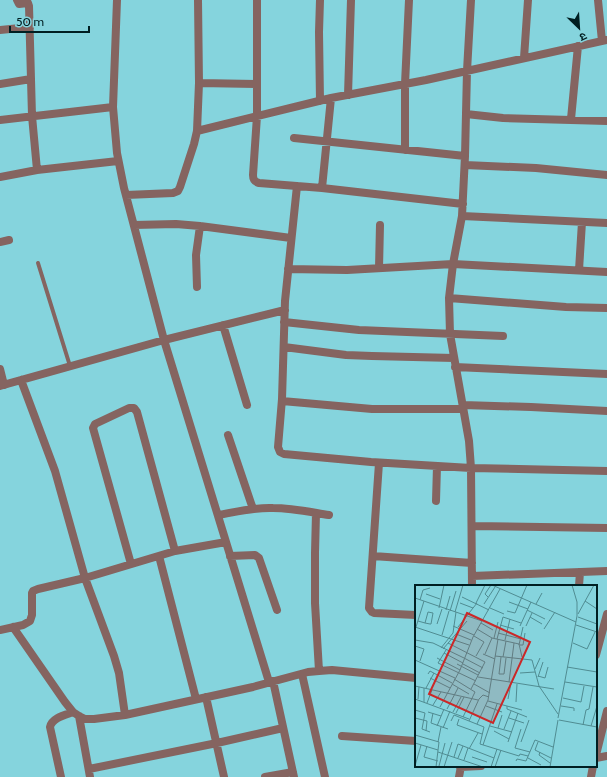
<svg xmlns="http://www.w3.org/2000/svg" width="607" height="777" font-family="Cabin,'Noto Sans Devanagari',sans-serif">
<rect width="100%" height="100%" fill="#85d4dd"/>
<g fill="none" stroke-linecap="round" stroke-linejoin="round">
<path stroke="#856460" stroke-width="4" d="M38 263 70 366"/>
<path stroke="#856460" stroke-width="8" d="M17 0 19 4 28 3 29 6 32 116 37 170
M117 0 113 107 117 153 124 188 164 340 269 682
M257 0V116L253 175C253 180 255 182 259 183L322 188 463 204
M471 0 467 71 465 156 462 216 453 264 449 298 450 334 469 441 471 468 472 586
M598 0 602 41
M0 30 30 27
M524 58 528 0
M199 83 257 84
M0 84 31 79
M348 95 351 0
M320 101 319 32 320 0
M466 114 503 118 607 121
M571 119 578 46
M0 120 113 107
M197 131 331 98 426 80 607 40
M294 138 465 156
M405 150V84L409 0
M465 165 536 168 607 175
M0 177 37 170 118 161
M297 186 285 301 282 399 278 447 280 452 284 454 371 462 471 468 607 471
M322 188 331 98
M126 195 173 193 178 191 180 187 194 144 197 131 199 83 198 0
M462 216 607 223
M134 225 176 224 200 226 291 238
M0 242 9 240
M379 268 380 225
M288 269 347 270 453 264 607 272
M579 270 582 222
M197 287 196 255 200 226
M449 298 566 307 607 308
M284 322 359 330 503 336
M223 325 247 405
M284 347 346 355 372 356 454 358
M455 367 607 374
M0 369 4 385
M21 380 55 471 85 578 114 656 119 673 125 715
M0 386 164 340 285 310
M282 401 372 409H463
M463 405 531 407 607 411
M228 435 253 509
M379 463 369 608 372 612 374 613 416 615
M436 501 437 466
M316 513 315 553V603L319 671
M218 515C236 512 255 507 273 508 292 508 310 512 329 515
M472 526 607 528
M159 556 196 699
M230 556 255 555 259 558 277 610
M373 556 472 563
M131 564 93 428 95 424 129 408H134L137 412 175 551
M472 576 607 571
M579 586 580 572
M13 627 65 702 73 712 79 716 85 719H94L125 715 253 687 308 672 319 671 332 670 416 678
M0 630 23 625 30 621 32 615V593L33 591 38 589 85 578 175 551 226 542
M596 655 607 614
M302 674 325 777
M273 681 294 777
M206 697 224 777
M79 716 90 777
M342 736 416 741
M596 755 607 711
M596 758 607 756
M460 767 481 766
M89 769 217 743 283 728
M61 777 50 727C52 718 65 715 73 712
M265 777 293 772
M459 777 461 766
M591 777 593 766"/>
</g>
<g transform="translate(415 585)">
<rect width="182" height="182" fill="#85d4dd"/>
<path fill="none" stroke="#508c92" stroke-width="1" d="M77 0 161 37M11 9 25 14M47 12 74 25M73 12 70 9 76 0M0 13 67 36M5 15 8 5 15 3M170 16 182 24M94 17 113 24M45 18 58 23M61 18 70 0M69 19 80 2M121 19 127 8M24 23 29 0M75 23 89 29M31 25 35 11M112 25 130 34M35 26 41 6M92 26 100 28 112 0M40 27 48 0M163 29 179 0M115 32 127 39M163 32 182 39M3 36 10 38 15 39H16L18 28 13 27 10 38M66 38 78 45M22 39 27 24M85 40 99 44M161 40 182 47M38 41 59 50M105 41 116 17M111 41 117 28M0 42 54 60M1 42 9 16M43 42 62 18M62 44 77 53 104 59 107 72M129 44 140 27M83 48 106 54M41 49 56 55M27 50 34 26M59 51 69 57 61 71M79 53 83 37M82 54 88 32 106 38M0 55 18 58 49 73M90 55 95 34M33 58 70 77 56 104M158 58 172 64 180 47M104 60 108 42M105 60H108L110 48M0 61 9 64 5 76M26 63 38 48 41 27M28 64 52 36M31 65 23 78 61 96M29 68 48 78M68 69 80 74M70 69 77 53M80 71 117 75 124 101 143 129M86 72 84 89H89L91 73M88 72 91 56M22 73 45 85M49 73 68 83M0 75 40 93M42 79 63 90M48 79 65 88M152 82 182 87M120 84 125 73M105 88 120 87M13 89 15 86 37 98M123 91 130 93 133 82M63 92 139 104M123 92 128 77M15 93 35 103M39 94 60 107 48 132M94 97 99 58M150 97 182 102M37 99 54 109M59 99 75 108M0 101 63 115M9 103V117M11 103 19 88M148 113 166 117 169 101M0 114 54 134M3 114 4 102M93 114 96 98M73 116 107 125M101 117 102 99M12 118 17 105M18 120 26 107M71 121 87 127M92 121V124L112 132M146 121 159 123V126M25 122 45 85 58 52 85 4M32 124 43 103M0 125 10 128 7 144 15 147M13 127 26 131M38 127 46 112M18 128 16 138 33 144M41 128 49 112M0 133 12 136 11 146M94 133 109 138M143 133 162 31V17L157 0M44 134 42 140 67 149M144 135 182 142M36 136 39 130 69 142 65 159 104 171 105 169 113 171M54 136 64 114 68 110 74 112M62 139 73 115 83 54M168 140 171 125 174 124 178 102M22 141 29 124M75 141 97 147M176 141 182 121M28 143 35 126M83 143 87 130M89 144 96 126M106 144 100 163 115 167M79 146 94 154M0 150 24 157 21 182M23 157 26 142M93 157 103 128M106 157 114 135M123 157 120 165 136 173M0 158 23 165M68 160 82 119M12 161 9 172 23 176M54 164 63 148M23 167 68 182M125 167 124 170 135 178M39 172 43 159 79 173M57 172 72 177M43 173 48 161M113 173 126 180M49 175 53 163M101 176 102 174 111 176 120 155 138 162M0 181 6 160M24 181 30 158M29 182 37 157M76 182 82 164M80 182 86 165M135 182 143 135"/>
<path fill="#cb2828" fill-opacity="0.15" stroke="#cb2828" stroke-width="2" d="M52 28 115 57 78 138 14 109Z"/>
<rect width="182" height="182" fill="none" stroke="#001f22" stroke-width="2"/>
</g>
<g transform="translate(579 28) rotate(155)" stroke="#85d4dd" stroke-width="3" paint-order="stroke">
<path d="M0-3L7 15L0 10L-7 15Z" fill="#001f22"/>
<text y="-6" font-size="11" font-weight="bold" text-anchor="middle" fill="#001f22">उ</text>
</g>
<path d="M10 26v6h79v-6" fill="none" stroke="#001f22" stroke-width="2"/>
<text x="16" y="26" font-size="12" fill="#001f22" stroke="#85d4dd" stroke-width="3" paint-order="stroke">50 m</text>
</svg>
